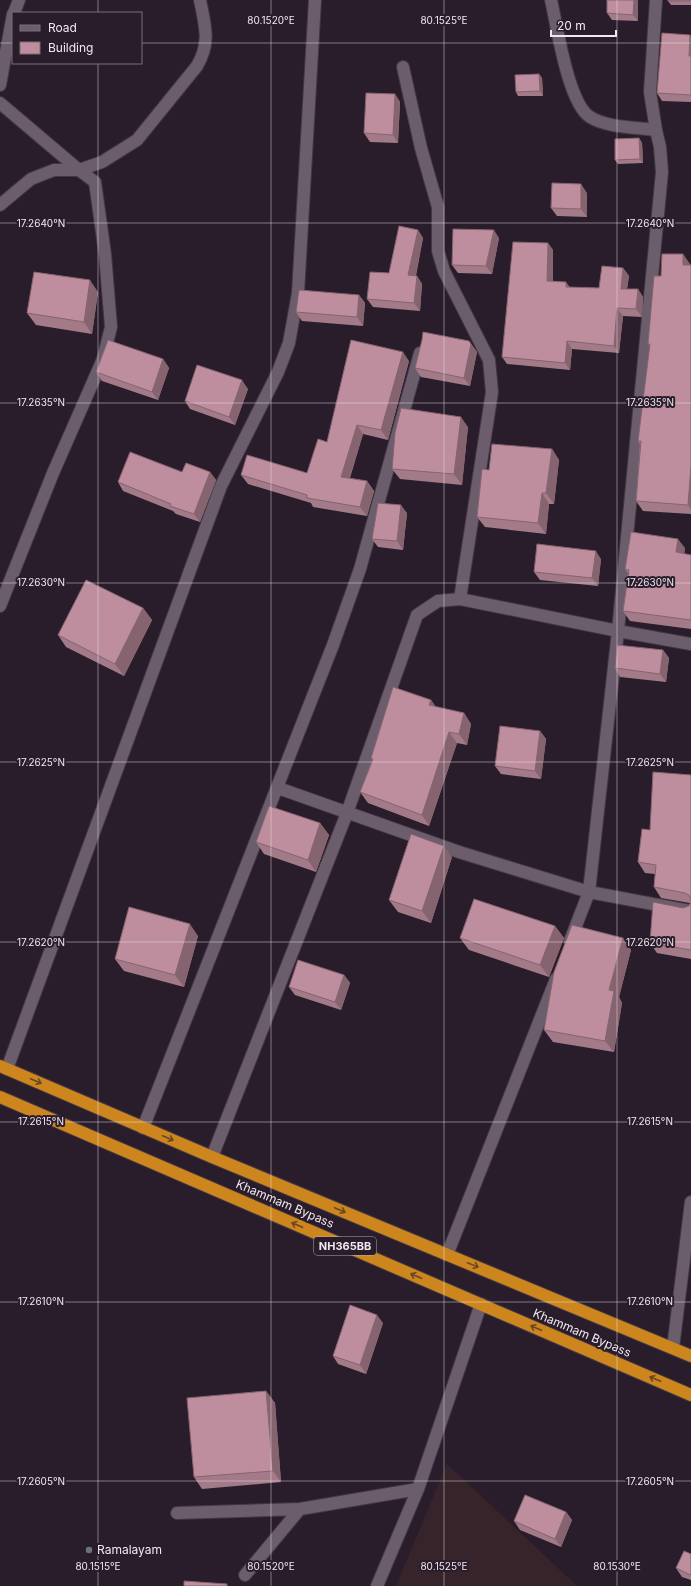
<svg xmlns="http://www.w3.org/2000/svg" width="691" height="1586" font-family="Inter,sans-serif">
<rect width="100%" height="100%" fill="#2a1d2b"/>
<path fill="#36242a" d="M447 1464 577 1586H396Z"/>
<g fill="none" stroke-linecap="round" stroke-linejoin="round">
<defs>
<path id="minor" d="M551 0C557 26 568 103 590 117 608 128 635 127 656 130L660 147 662 172 618 631 589 892 570 941
M14 13 19 0
M403 67 421 148 438 207V251L444 271 489 360 492 392 460 599
M0 85 13 14
M0 103 79 170
M656 130 650 92 656 0
M0 205 31 179 54 170H79
M0 606 53 473 103 359 111 327 105 254 95 182 79 170 102 162 137 140 197 66C211 42 205 26 200 0
M278 788 459 852 589 892 691 911
M7 1069 221 486 278 372 289 343 298 293 315 0
M143 1128 333 645 360 569 420 353
M212 1157 347 813 417 615 438 601 460 599 618 631 691 644
M447 1255 556 979
M673 1348 691 1202
M177 1513 300 1509 418 1489
M245 1575 300 1509
M377 1586 418 1489 481 1304"/>
<path id="highway" d="M0 1066 212 1157 691 1356
M0 1097 691 1395"/>
</defs>
<use href="#minor" stroke="#433844" stroke-width="14"/>
<use href="#highway" stroke="#433844" stroke-width="14"/>
<use href="#minor" stroke="#6c5d6d" stroke-width="12"/>
<use href="#highway" stroke="#cd861d" stroke-width="12"/>
</g>
<path fill="#a37a88" d="M607 0H638V21L612 20 607 13Z
M691 0V5H671L668 1Z
M691 37V102L662 101 657 93Z
M539 74 542 78 543 96H518L516 92Z
M395 94 400 102 398 143 370 142 364 133Z
M639 138 642 143 643 163 618 164 615 160Z
M587 193V217L557 216 551 208Z
M418 230 423 238 416 276H417L422 284 420 311 373 307 367 299 389 273Z
M499 238 492 274 458 273 452 265Z
M548 243 553 250V281L570 287 599 288 623 268 629 276 627 289H638L643 297 642 317 623 316 619 353 572 349 570 370 507 364 502 357Z
M683 254 690 265H691V514L643 511 636 501 640 444 638 441 650 346 648 344 661 276Z
M98 292 92 334 36 325 27 313Z
M359 295 365 303 363 326 302 321 296 312Z
M469 341 477 352 470 386 421 377 415 368Z
M163 359 169 368 158 400 102 381 96 372Z
M409 361 388 440 363 434 350 478 367 481 374 491 367 516 313 507 311 503 248 484 241 475 307 473 327 442Z
M248 389 235 425 190 409 185 401Z
M468 427 462 485 400 479 392 469Z
M552 449 559 460 554 504H549L546 534 485 527 477 517 489 470Z
M182 472H210L216 480 200 522 176 514 173 511 123 491 118 482Z
M407 513 403 550 378 547 372 539Z
M685 548 684 554 691 555V629L630 621 623 611 628 573 625 569Z
M601 559 598 586 540 580 534 572Z
M143 608 152 620 124 676 66 647 58 635Z
M663 650 669 658 666 682 620 677 615 668Z
M431 700 436 707 464 713 471 724 467 745 457 743 429 826 368 803 360 792 372 760 371 758Z
M540 731 546 739 541 779 501 774 495 766Z
M691 775V959L657 953 650 943 683 908 689 906 690 903 661 898 654 887 655 874 645 873 638 862 650 830Z
M320 823 329 835 316 872 264 854 256 842Z
M452 857 431 923 398 912 389 900Z
M555 926 564 938 549 977 469 950 460 938Z
M198 936 184 987 124 971 115 959Z
M623 938 631 950 619 997 622 1003 614 1052 553 1042 544 1030Z
M344 975 350 983 341 1010 295 995 289 987Z
M383 1323 366 1374 338 1364 333 1356Z
M266 1391 275 1403 281 1482 202 1489 194 1477Z
M566 1512 572 1520 561 1547 520 1530 514 1521Z
M691 1554V1580L682 1577 676 1568Z"/>
<path fill="#85636f" d="M634 0H638V21L633 15Z
M690 35 691 37V59L689 56Z
M539 74 542 78 543 96 540 91Z
M395 94 400 102 398 143 393 135Z
M639 138 642 143 643 163 640 159Z
M581 184 587 193V217L581 209Z
M418 230 423 238 414 283 408 275Z
M494 230 499 238 492 274 486 266Z
M548 243 553 250V288L547 281Z
M683 254 690 264V274L683 265Z
M623 268 629 276 626 296 621 289Z
M417 276 422 284 420 311 414 303Z
M90 280 98 292 92 334 84 322Z
M566 282 572 290 566 287Z
M638 289 643 297 642 317 636 309Z
M359 295 365 303 363 326 357 317Z
M617 308 623 316 619 353 614 346Z
M469 341 477 352 470 386 464 378Z
M567 341 572 349 570 370 565 363Z
M403 352 409 361 388 440 381 430Z
M163 359 169 368 158 400 152 392Z
M242 380 248 389 235 425 229 417Z
M461 417 468 427 462 485 454 474Z
M357 425 363 434 347 486 341 477Z
M552 449 559 460 554 504 546 493Z
M691 465V510L688 505Z
M210 472 216 480 200 522 194 514Z
M367 481 374 491 367 516 360 507Z
M542 493 549 504 546 534 538 523Z
M401 505 407 513 403 550 397 541Z
M678 539 685 548 683 562 676 552Z
M596 551 601 559 598 586 592 578Z
M143 608 152 620 124 676 115 664Z
M663 650 669 658 666 682 660 674Z
M431 700 438 711 429 705Z
M464 713 471 724 467 745 459 734Z
M540 731 546 739 541 779 535 771Z
M449 732 457 743 429 826 422 815Z
M320 823 329 835 316 872 308 860Z
M444 846 452 857 431 923 422 911Z
M190 924 198 936 184 987 175 975Z
M555 926 564 938 549 977 540 965Z
M623 938 631 950 619 997 622 1003 614 1052 605 1041 609 990Z
M344 975 350 983 341 1010 335 1002Z
M377 1315 383 1323 366 1374 360 1365Z
M266 1391 275 1403 281 1482 273 1471Z
M566 1512 572 1520 561 1547 555 1539Z"/>
<path fill="#be8e9e" stroke="#85636f" d="M607 0H634L633 15 607 13Z
M668 0H691V1H668Z
M662 33 690 35 689 56H691V95L657 93Z
M539 74 540 91 516 92 515 75Z
M366 93 395 94 393 135 364 133Z
M639 138 640 159 615 160V139Z
M552 183 581 184V209L551 208Z
M399 226 418 230 408 275 417 276 414 303 367 299 370 272 389 273Z
M453 229 494 230 486 266 452 265Z
M513 242 548 243 547 281 566 282V287L599 288 602 266 623 268 621 289H638L636 309 617 308 614 346 567 341 565 363 502 357Z
M662 254H683V265H691V465L688 505 636 501 641 441H638L650 344H648L654 276H661Z
M34 272 90 280 84 322 27 313Z
M299 290 359 295 357 317 296 312Z
M423 332 469 341 471 344 464 378 415 368 422 340Z
M108 340 163 359 152 392 96 372Z
M351 340 403 352 381 430 357 425 341 477 367 481 360 507 307 498V495L241 475 247 455 307 473 318 439 327 442Z
M197 365 242 380 229 417 185 401Z
M401 408 461 417 454 474 392 469 395 433Z
M492 444 552 449 546 493H542L538 523 477 517 482 469 489 470Z
M130 452 182 472 186 463 210 472 194 514 170 506 171 504 118 482Z
M378 503 401 505 397 541 372 539Z
M631 532 678 539 676 552 691 555V620L623 611 629 570 625 569Z
M537 544 596 551 592 578 534 572Z
M86 580 143 608 115 664 58 635Z
M617 645 663 650 660 674 615 668Z
M393 687 431 700 429 705 464 713 459 734 449 732 422 815 360 792 373 759 371 758Z
M500 726 540 731 535 771 495 766Z
M653 772 691 775V901L689 895 685 893 654 887 656 865 638 862 642 829 650 830Z
M269 806 320 823 308 860 256 842Z
M411 834 444 846 422 911 389 900Z
M474 899 555 926 540 965 460 938Z
M653 902 683 908 689 906 691 902V950L650 943Z
M129 907 190 924 175 975 115 959Z
M572 925 623 938 609 990 614 991 605 1041 544 1030 554 972Z
M298 960 344 975 335 1002 289 987Z
M350 1305 377 1315 360 1365 333 1356Z
M266 1391 273 1471 194 1477 187 1398Z
M525 1495 566 1512 555 1539 514 1521Z
M684 1551 691 1554V1575L676 1568Z
M184 1581 227 1584V1586H184Z"/>
<defs><path id="oneway-shaft" d="M-6 0H5M1.5-3L5.5 0L1.5 3" fill="none" stroke-width="1.6" stroke-linecap="round" stroke-linejoin="round"/></defs>
<g stroke="#6b4725">
<use href="#oneway-shaft" transform="translate(36 1081) rotate(23)"/>
<use href="#oneway-shaft" transform="translate(168 1138) rotate(23)"/>
<use href="#oneway-shaft" transform="translate(340 1210) rotate(23)"/>
<use href="#oneway-shaft" transform="translate(297 1225) rotate(-157)"/>
<use href="#oneway-shaft" transform="translate(473 1265) rotate(22)"/>
<use href="#oneway-shaft" transform="translate(416 1276) rotate(-157)"/>
<use href="#oneway-shaft" transform="translate(536 1328) rotate(-157)"/>
<use href="#oneway-shaft" transform="translate(655 1379) rotate(-157)"/>
</g>
<path fill="none" stroke="#f0e7f0" stroke-width="1" stroke-opacity="0.45" d="M98 0V13M271 0V1586M444 0V1586M617 0V1586M0 43H13M141 43H691M98 63V1586M0 223H691M0 403H691M0 583H691M0 762H691M0 942H691M0 1122H691M0 1302H691M0 1481H691"/>
<circle fill="#6b7280" stroke="#2a1d2b" stroke-width="1.5" cx="89" cy="1550" r="4"/>
<g text-anchor="middle" stroke-width="4" stroke-linejoin="round" paint-order="stroke">
<rect fill="#2a1d2b" stroke="#b5aab5" stroke-width="1" x="314" y="1237" width="62" height="18" rx="3"/>
<g font-size="11" font-weight="bold" fill="#f0e7f0">
<text x="345" y="1250">NH365BB</text>
</g>
<g font-size="12" fill="#f0e7f0" stroke="#2a1d2b">
<text transform="translate(285 1204) rotate(23)" y="4">Khammam Bypass</text>
<text transform="translate(582 1333) rotate(23)" y="4">Khammam Bypass</text>
</g>
<g font-size="12" fill="#f0e7f0" stroke="#2a1d2b" text-anchor="start">
<text x="97" y="1554">Ramalayam</text>
</g>
</g>
<g font-size="10" text-anchor="middle" fill="#f0e7f0" stroke="#2a1d2b" stroke-width="4" stroke-linejoin="round" paint-order="stroke">
<text x="271" y="24">80.1520°E</text>
<text x="444" y="24">80.1525°E</text>
<text x="41" y="227">17.2640°N</text>
<text x="650" y="227">17.2640°N</text>
<text x="41" y="406">17.2635°N</text>
<text x="650" y="406">17.2635°N</text>
<text x="41" y="586">17.2630°N</text>
<text x="650" y="586">17.2630°N</text>
<text x="41" y="766">17.2625°N</text>
<text x="650" y="766">17.2625°N</text>
<text x="41" y="946">17.2620°N</text>
<text x="650" y="946">17.2620°N</text>
<text x="41" y="1125">17.2615°N</text>
<text x="650" y="1125">17.2615°N</text>
<text x="41" y="1305">17.2610°N</text>
<text x="650" y="1305">17.2610°N</text>
<text x="41" y="1485">17.2605°N</text>
<text x="650" y="1485">17.2605°N</text>
<text x="98" y="1570">80.1515°E</text>
<text x="271" y="1570">80.1520°E</text>
<text x="444" y="1570">80.1525°E</text>
<text x="617" y="1570">80.1530°E</text>
</g>
<rect x="12" y="12" width="130" height="52" fill="#2a1d2b" stroke="#796e7a"/>
<rect x="20" y="25" width="20" height="6" fill="#6c5d6d" stroke="#796e7a"/>
<text x="48" y="32" font-size="12" fill="#f0e7f0">Road</text>
<rect x="20" y="42" width="20" height="12" fill="#be8e9e" stroke="#796e7a"/>
<text x="48" y="52" font-size="12" fill="#f0e7f0">Building</text>
<path d="M551 30v6h65v-6" fill="none" stroke="#f0e7f0" stroke-width="2"/>
<text x="557" y="30" font-size="12" fill="#f0e7f0" stroke="#2a1d2b" stroke-width="3" paint-order="stroke">20 m</text>
</svg>
